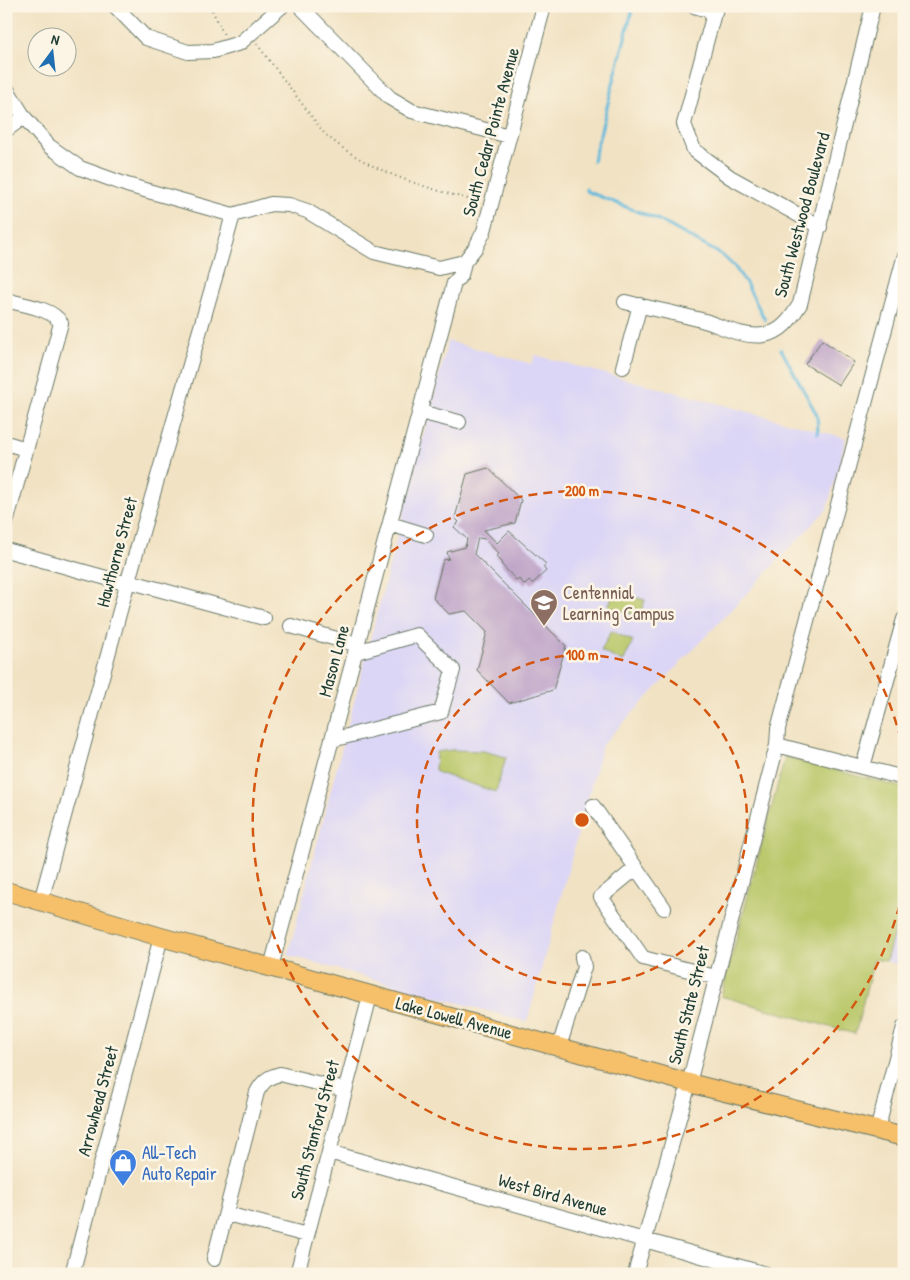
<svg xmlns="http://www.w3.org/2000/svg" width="910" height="1280" font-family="'Patrick Hand',sans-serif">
<rect width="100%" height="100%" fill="#fcf5e5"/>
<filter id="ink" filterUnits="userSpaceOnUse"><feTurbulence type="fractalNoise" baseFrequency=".02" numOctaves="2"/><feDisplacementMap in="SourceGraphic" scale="10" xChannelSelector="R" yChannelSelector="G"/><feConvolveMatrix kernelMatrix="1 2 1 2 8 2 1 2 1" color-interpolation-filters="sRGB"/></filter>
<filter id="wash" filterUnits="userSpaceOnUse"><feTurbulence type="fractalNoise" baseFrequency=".0096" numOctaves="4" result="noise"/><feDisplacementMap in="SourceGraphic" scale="20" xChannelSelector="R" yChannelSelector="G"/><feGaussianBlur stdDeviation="1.12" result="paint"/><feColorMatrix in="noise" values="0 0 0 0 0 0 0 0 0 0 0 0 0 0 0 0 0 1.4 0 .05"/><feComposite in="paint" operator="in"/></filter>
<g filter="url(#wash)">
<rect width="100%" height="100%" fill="#f1e2c3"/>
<path fill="#dcd6f6" d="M448 341 532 364 535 355 846 438 827 509 602 745 527 1022 288 955Z
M904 896V966L886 961Z"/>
<path fill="#b9c769" stroke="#6c824e" d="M614 592 645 600 640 616 608 607Z
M611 631 633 641 623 662 601 651Z
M452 750 483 751 506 757 496 792 438 773 435 770 436 752Z
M785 757 904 788V896L886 961 874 959 855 1034 721 996Z"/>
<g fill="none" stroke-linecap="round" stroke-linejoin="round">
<path stroke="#5eb9dc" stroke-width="3" d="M593 161 633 7
M586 188V191L659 220 722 255 734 266 746 283 765 320
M781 349 817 415 818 433"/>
</g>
<g id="blocks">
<path fill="#b79bc5" d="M822 340 854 362 839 385 805 364Z
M488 468 521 500 515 523 484 530 497 543 509 531 546 564 543 567 546 571 532 584 529 581 525 585 519 579 517 581 501 564 502 562 496 556 499 554 485 539 478 538 474 554 566 646 553 690 509 703 477 670 487 632 466 611 449 614 433 598 443 560 449 559 447 552 465 547 467 539 454 527 459 522 455 518 467 474Z"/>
</g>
</g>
<g filter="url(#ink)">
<use href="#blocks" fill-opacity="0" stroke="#687766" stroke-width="1"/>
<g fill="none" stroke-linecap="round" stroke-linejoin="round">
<defs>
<path id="minor" d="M115 6 146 38 188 52 213 51 240 43 282 6
M300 6 390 98 412 111 509 136
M694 6 715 12
M716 6 684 124 694 150 730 177 820 227
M6 88 24 117 49 146 80 168 127 185 233 215 271 204 289 205 307 211 374 252 439 268 464 262
M6 130 24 117
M464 262 476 247 484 231 544 6
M6 300C23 305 52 308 61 323L6 523
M625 302C652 309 681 314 708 322 725 328 745 338 764 335 783 332 791 318 800 304L873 6
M623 367 640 305
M420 412 459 422
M6 443 26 449
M390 524 426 535
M6 550 128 584
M128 581 264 618
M291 626 358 645
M332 740 441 712 453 670 417 635 356 652
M777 745 778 729 904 258
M863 767 904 619
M593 806 664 908
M636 868 601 897 643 958 715 977
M41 901 128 581 233 215
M271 967 454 283 461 275 464 262
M559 1047 584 967 582 957
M877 1131 904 1027
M329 1152 766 1274
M227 1214 307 1235
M214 1259 257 1092C263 1081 268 1077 280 1074L345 1090
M72 1274 161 937
M297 1274 370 996
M635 1274 689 1083 777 745 904 778"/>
<path id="major" d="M6 891 161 937 689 1083 904 1137"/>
</defs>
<use href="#minor" stroke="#687766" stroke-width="16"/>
<use href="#major" stroke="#687766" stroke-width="20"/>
<path stroke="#687766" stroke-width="2" stroke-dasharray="1 4" stroke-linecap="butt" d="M210 6 224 35
M257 44 324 133C367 172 424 187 479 202"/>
<use href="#minor" stroke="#fff" stroke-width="14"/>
<use href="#major" stroke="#f6c06b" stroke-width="18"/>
</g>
</g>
<g fill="none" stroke="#d45610" stroke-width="2.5" stroke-dasharray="9 6">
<circle cx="582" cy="820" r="165"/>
<path d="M903 891A329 329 0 1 1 903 749"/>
</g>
<defs>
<symbol id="school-pin" viewBox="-11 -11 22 30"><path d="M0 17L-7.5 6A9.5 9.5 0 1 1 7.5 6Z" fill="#8d6e63" stroke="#fcf5e5"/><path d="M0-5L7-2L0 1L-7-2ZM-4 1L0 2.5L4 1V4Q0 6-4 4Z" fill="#fff"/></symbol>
<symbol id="shop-pin" viewBox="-11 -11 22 30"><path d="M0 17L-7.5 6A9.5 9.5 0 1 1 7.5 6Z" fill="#3f7fe0" stroke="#fcf5e5"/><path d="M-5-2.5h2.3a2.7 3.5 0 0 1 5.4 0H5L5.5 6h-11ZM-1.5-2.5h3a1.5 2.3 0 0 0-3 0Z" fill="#fff"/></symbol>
</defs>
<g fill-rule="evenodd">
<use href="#school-pin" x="528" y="587" width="32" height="43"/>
<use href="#shop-pin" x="107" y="1147" width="32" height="43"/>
</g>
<g text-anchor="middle" stroke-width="5" stroke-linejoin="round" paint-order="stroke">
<g font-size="18" fill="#1f3d34" stroke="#fcf5e5">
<text transform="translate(491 132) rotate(-75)" y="6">South Cedar Pointe Avenue</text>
<text transform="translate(802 215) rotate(-75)" y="6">South Westwood Boulevard</text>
<text transform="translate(117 552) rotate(-75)" y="6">Hawthorne Street</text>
<text transform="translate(334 661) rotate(-75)" y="6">Mason Lane</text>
<text transform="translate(689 1005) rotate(-76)" y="6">South State Street</text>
<text transform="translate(454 1018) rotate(15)" y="6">Lake Lowell Avenue</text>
<text transform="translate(98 1101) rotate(-75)" y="6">Arrowhead Street</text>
<text transform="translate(315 1130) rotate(-75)" y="6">South Stanford Street</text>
<text transform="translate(553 1195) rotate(16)" y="6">West Bird Avenue</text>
</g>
<g font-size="18" fill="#785e54" stroke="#fcf5e5" text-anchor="start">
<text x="563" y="599">Centennial<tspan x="563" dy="21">Learning Campus</tspan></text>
</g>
<g font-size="18" fill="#366cbe" stroke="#fcf5e5" text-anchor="start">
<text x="142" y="1159">All-Tech<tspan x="142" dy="21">Auto Repair</tspan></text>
</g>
</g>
<circle cx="582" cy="820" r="8" fill="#d45610" stroke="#fcf5e5" stroke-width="2.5"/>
<g font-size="15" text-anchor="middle" font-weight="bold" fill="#d45610" stroke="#fcf5e5" stroke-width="5" stroke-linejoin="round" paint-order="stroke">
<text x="582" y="496">200 m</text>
<text x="582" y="660">100 m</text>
</g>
<rect width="910" height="1280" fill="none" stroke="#fcf5e5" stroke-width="25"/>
<g transform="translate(52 52) rotate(15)"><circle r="24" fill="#fcf5e5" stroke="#a4ab9e"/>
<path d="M0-4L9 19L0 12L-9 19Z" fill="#1f6fb2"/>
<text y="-8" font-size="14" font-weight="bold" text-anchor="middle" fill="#1f3d34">N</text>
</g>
</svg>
